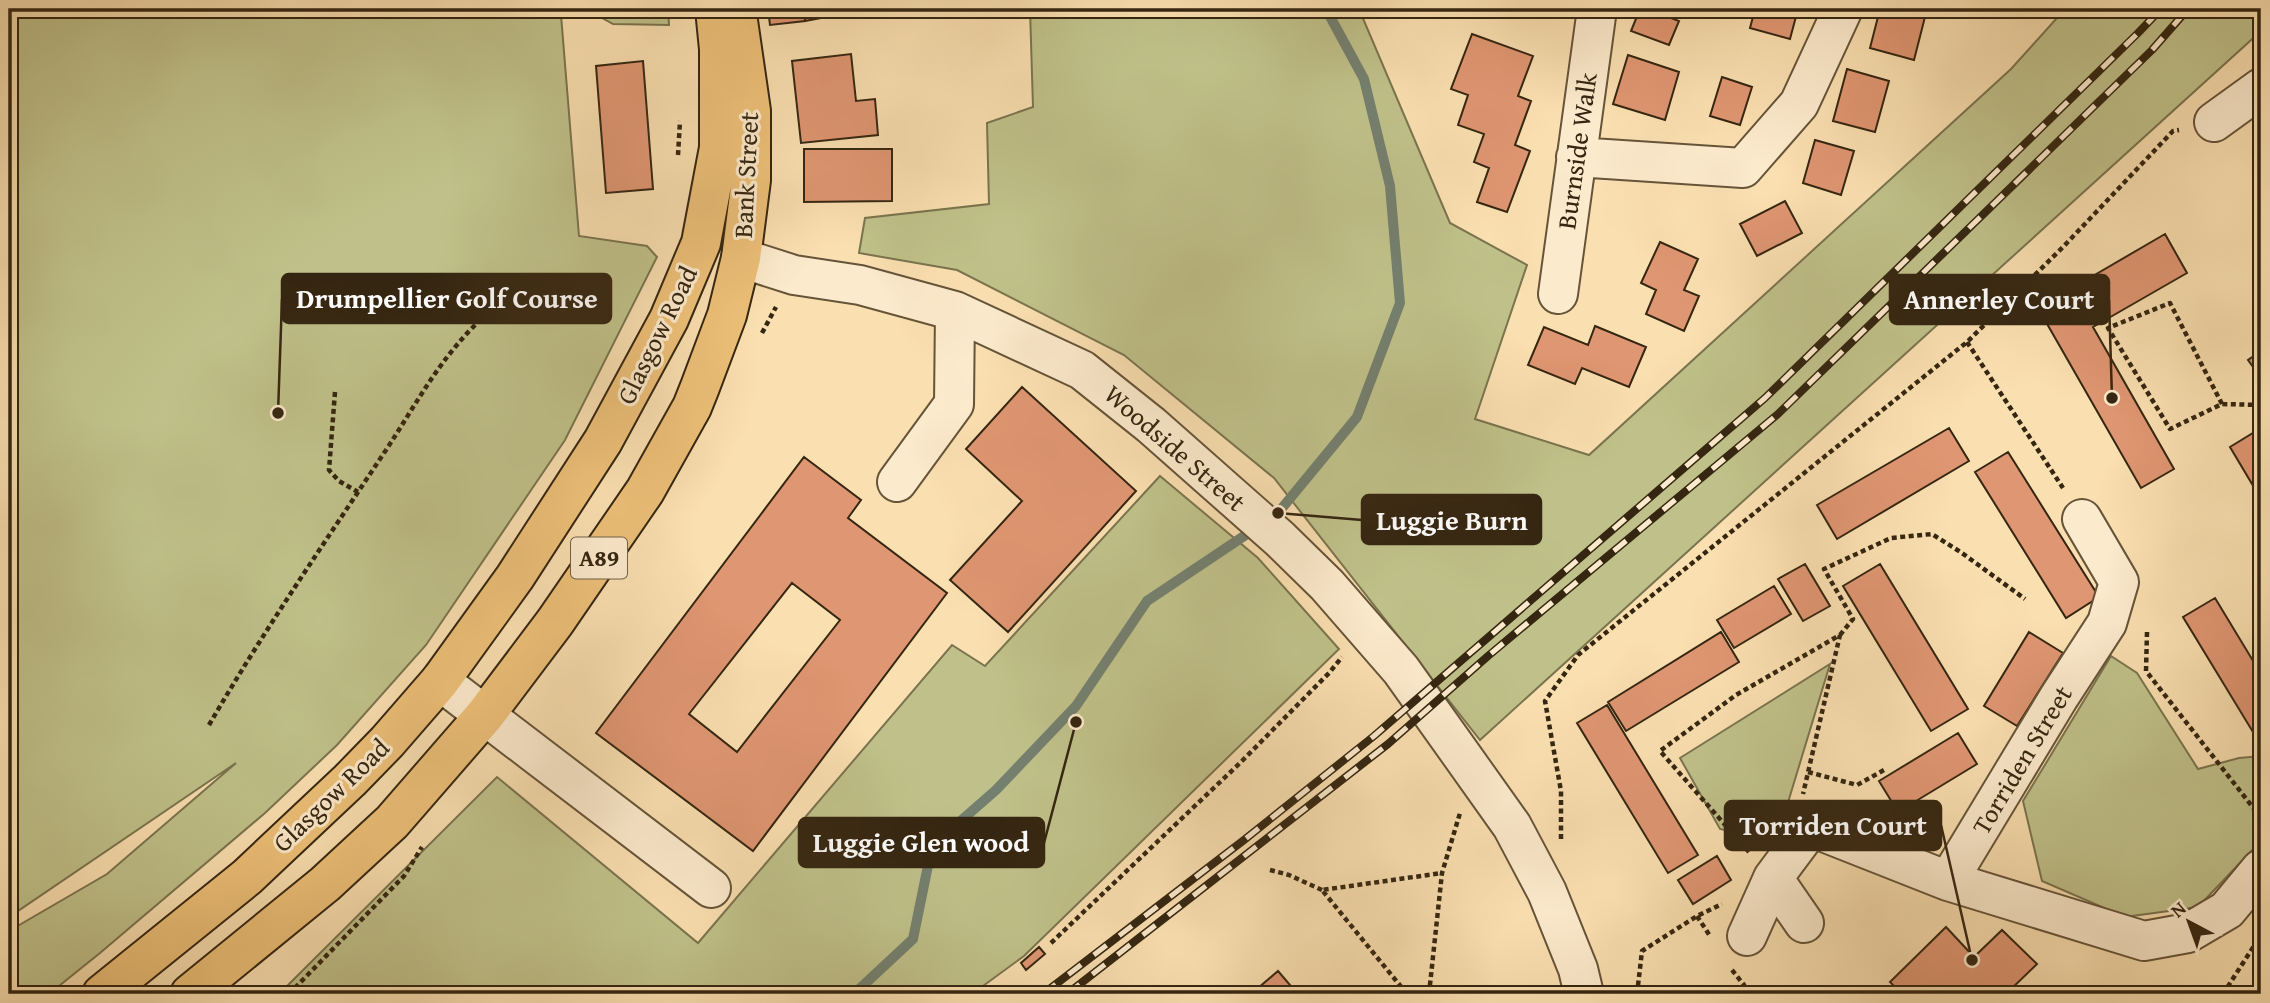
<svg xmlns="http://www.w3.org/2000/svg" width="2270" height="1003" font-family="'Gentium Book Plus',serif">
<rect width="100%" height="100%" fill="#fadfb0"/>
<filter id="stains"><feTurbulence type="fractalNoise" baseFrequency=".00286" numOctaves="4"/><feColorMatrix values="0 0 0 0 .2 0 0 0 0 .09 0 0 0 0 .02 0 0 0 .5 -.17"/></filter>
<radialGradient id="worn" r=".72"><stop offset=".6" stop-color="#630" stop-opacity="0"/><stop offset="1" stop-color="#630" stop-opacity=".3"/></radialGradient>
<path fill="#c0c18a" stroke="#7a744e" stroke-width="2" d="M9 9H540L561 15 579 236 647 246 657 257 565 440 426 645 337 745 265 813 100 953 49 994H9V931L107 874 236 763 9 917Z
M586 9H668L669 25 613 24Z
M1030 9H1359L1450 223 1527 265 1475 419 1589 455 2011 69 2065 9H2261V31L1480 740 1274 478 1124 355 957 270 859 253 865 218 989 204 987 123 1033 107Z
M1160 476 1258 558 1339 649 1024 956 972 994H279L497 777 698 943 952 645 985 666Z
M2111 656 2137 673 2198 769 2239 758 2261 756V841L2198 907 2125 917 2042 881 2023 801Z
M1830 664 1776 842 1720 829 1680 758Z"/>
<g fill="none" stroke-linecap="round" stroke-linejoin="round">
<path stroke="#74806f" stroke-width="10" d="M1270 519 1278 513 1357 417 1400 303 1390 186 1364 79 1326 9
M854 994 913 939 932 846 996 790 1076 706 1147 601 1256 528"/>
</g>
<path fill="#df9672" stroke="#352611" stroke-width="2" fill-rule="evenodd" d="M768 9H804L805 21 770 25Z
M804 9H853V12L805 21Z
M1640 9H1665L1663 15 1679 21 1669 45 1631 31Z
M1755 9H1798L1790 39 1750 28Z
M1880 9H1911L1926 13 1914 60 1870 48Z
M1472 34 1533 56 1518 96 1531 101 1515 145 1530 151 1507 212 1477 202 1489 168 1474 162 1484 134 1458 125 1468 95 1451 89Z
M851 54 856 101 875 99 878 135 801 143 792 61Z
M1628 55 1679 72 1665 120 1613 104Z
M643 61 653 189 606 193 596 66Z
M1847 69 1889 81 1875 132 1833 121Z
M1722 77 1752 87 1740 125 1710 116Z
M1815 140 1854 151 1841 195 1803 183Z
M804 149H892V201L804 202Z
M1785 201 1802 233 1757 256 1740 224Z
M2165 234 2187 273 2093 327 2174 469 2141 488 2038 308Z
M1660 242 1698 259 1684 290 1699 296 1684 331 1646 314 1656 290 1641 283Z
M1595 326 1646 347 1629 387 1582 368 1575 384 1528 365 1544 327 1588 345Z
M2261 351V378L2248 360Z
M1022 387 1136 491 1008 632 950 580 1022 501 966 449Z
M1949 428 1969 461 1837 539 1817 505Z
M2261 428V499L2230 447Z
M2008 452 2099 597 2066 618 1975 472Z
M804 457 861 500 848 518 947 593 753 851 596 733ZM792 583 840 620 737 752 689 714Z
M1805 564 1830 606 1803 621 1778 579Z
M1880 564 1968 709 1931 731 1843 586Z
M1774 586 1791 614 1734 648 1717 620Z
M2215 598 2261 674V734L2256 737 2183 617Z
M1721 632 1739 662 1626 731 1608 702Z
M2029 632 2063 653 2017 726 1984 706Z
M1607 705 1698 855 1668 873 1577 723Z
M1958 733 1977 764 1898 812 1879 781Z
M1717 856 1731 880 1693 904 1678 880Z
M1946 927 1974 957 2002 930 2037 964 2006 994H1948L1943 989 1937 994H1902L1890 982Z
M1039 947 1045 954 1026 970 1021 963Z
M1278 971 1296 992 1293 994H1251Z"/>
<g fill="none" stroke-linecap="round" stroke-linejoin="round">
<defs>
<path id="minor" d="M2214 122 2261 88
M1576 157 1743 168 1799 104 1843 9
M741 258 794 275 860 285 955 311 1082 370 1151 425 1280 539 1327 585 1401 670 1512 826 1547 892 1578 969 1584 994
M1558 294 1597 9
M897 482 954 404 955 311
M440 681 711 888
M1773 878 1804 923
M1948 881 2144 941 2188 933 2227 910 2261 869
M1747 936 1773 878 1811 827 1948 881 2059 697 2107 623 2119 582 2082 519"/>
<path id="major" d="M102 994 247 877 350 780 387 742 440 681 515 577 603 441 669 319 701 243 719 148V49L715 9
M190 994 325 884 392 822 485 715 555 622 645 491 692 407 700 387 727 315 741 258 751 180V111L738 21"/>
</defs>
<use href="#minor" stroke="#665439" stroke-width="42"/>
<use href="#major" stroke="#352611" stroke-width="42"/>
<path stroke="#352611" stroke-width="4.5" stroke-dasharray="5 3.5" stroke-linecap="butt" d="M678 155 680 121
M762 333 776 307
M1967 342 2063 488
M335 392 329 470 339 481 358 492
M2222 404 2170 303 2108 328 2170 429 2222 404 2261 405
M2147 632 2146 671 2255 810 2261 807
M1840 635 1853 619 1824 569 1891 538 1932 534 1962 553 2025 599
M209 725C263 632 323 545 382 456 417 404 440 355 489 312
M1808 772 1857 785 1884 770
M1561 839V791L1545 701 1578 655 1967 342 2064 246 2173 131 2179 130
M1749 852 1660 751 1736 695 1840 635 1803 794
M1270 870 1289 875 1322 890
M1697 916 1710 936
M1051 943 1240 763 1329 673 1342 657
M1732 970 1744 985 1735 994
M289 994 404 876 422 847
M1407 994 1322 890 1442 873
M1429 994 1442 873 1460 813
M1637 994 1642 951 1697 916 1722 904
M2223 994 2261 935"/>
<use href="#minor" stroke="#fceacc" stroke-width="38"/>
<use href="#major" stroke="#edc078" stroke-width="38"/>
<defs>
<path id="rail" d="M1043 994 1244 840 1374 736 1765 398 2138 33 2161 9
M1067 994 1388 744 1488 656 1778 414 2152 50 2188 9"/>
</defs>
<use href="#rail" stroke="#352611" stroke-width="8"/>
<use href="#rail" stroke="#fceacc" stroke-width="5" stroke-dasharray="16" stroke-linecap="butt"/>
</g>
<g text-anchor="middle" stroke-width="6" stroke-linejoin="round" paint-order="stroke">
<rect fill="#fceacc" stroke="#716149" stroke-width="2" x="571" y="537.5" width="56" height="41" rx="5"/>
<g font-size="24" font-weight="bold" fill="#352611">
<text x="599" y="566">A89</text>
</g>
<g font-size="26" fill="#352611" stroke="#fceacc">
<text transform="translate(1577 151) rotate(-82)" y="9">Burnside Walk</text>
<text transform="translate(746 175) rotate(-87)" y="9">Bank Street</text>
<text transform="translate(657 335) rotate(-64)" y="9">Glasgow Road</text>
<text transform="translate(1175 448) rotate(41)" y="9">Woodside Street</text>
<text transform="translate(2022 760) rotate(-59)" y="9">Torriden Street</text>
<text transform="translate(331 795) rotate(-44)" y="9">Glasgow Road</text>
</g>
</g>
<path fill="none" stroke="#352611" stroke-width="2.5" d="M278 413L282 299M2112 398L2109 300M1278 513L1362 520M1972 960L1941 825M1076 722L1044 843"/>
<g fill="#352611" stroke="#fceacc" stroke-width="2.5">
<circle cx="278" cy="413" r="7"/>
<circle cx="2112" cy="398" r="7"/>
<circle cx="1278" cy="513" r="7"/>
<circle cx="1972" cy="960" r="7"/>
<circle cx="1076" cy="722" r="7"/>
</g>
<g fill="#352611" stroke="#352611" stroke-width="2.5">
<rect x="282" y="274" width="329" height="49" rx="7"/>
<rect x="1890" y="275" width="219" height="49" rx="7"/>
<rect x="1362" y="495" width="179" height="49" rx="7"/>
<rect x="1725" y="801" width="216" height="49" rx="7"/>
<rect x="799" y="818" width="245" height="49" rx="7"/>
</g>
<g font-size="28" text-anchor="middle" font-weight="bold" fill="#fff">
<text x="447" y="308">Drumpellier Golf Course</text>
<text x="1999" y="309">Annerley Court</text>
<text x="1452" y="530">Luggie Burn</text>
<text x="1833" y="835">Torriden Court</text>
<text x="921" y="852">Luggie Glen wood</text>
</g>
<rect width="2270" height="1003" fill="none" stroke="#fadfb0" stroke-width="35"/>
<rect x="10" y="10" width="2249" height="982" fill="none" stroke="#352611" stroke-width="3.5"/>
<rect x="18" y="18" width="2235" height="968" fill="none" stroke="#352611" stroke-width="2"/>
<g transform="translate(2189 922) rotate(319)" stroke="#fceacc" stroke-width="5" paint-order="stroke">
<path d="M0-5L12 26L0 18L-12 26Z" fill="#352611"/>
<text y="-10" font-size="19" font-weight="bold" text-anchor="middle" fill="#352611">N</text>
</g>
<rect width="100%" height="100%" filter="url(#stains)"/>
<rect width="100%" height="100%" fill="url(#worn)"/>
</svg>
